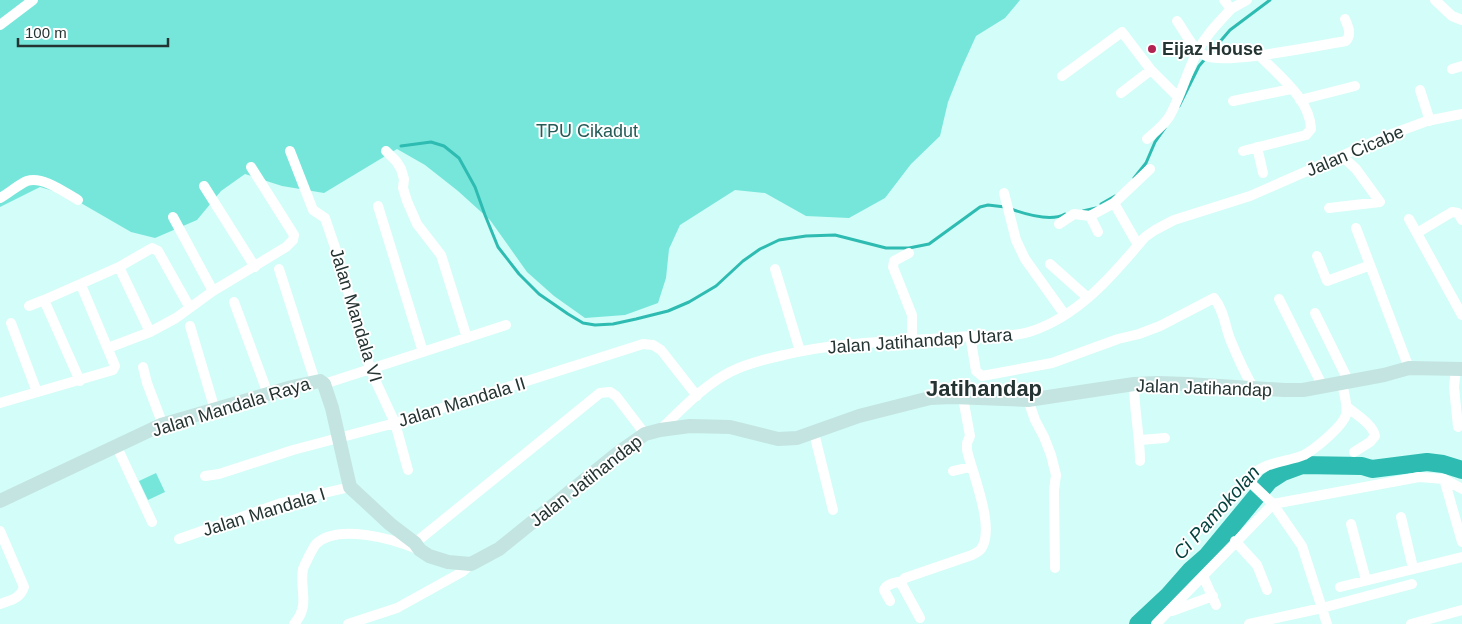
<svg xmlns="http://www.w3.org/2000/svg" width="1462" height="624" font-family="Arial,sans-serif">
<rect width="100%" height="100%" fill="#d3fdf8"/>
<path fill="#76e6db" d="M0 0H1020L1005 18 976 36 962 67 948 102 940 136 911 164 885 198 849 218 806 216 765 193 735 190 680 225 669 249 666 278 658 303 625 315 585 318 554 296 527 272 490 220 458 191 425 165 397 149 324 193 282 186 245 174 221 191 197 220 155 238 131 232 67 195 40 187 0 207Z
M156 473 165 492 148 500 139 481Z"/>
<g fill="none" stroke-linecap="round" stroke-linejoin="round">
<path stroke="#2ebbb1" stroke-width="3" d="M1179 106 1199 66 1230 30 1270 0
M401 146 431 142 444 146 459 158 475 187 485 215 498 247 519 274 539 294 568 314 583 323 595 325 613 324 636 319 668 311 689 302 716 286 743 261 760 249 779 240 806 236 835 235 886 248H909L929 244 980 207 988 205 1005 207
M1134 178 1146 163 1155 142 1165 128
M1101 204 1115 196
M1011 209C1025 214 1051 222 1065 214
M1083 211 1096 208"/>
<path stroke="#2ebbb1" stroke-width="18" d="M1138 624 1169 595 1191 570 1207 556 1269 481 1283 472 1302 465 1362 466 1372 469 1427 462 1443 464 1462 470"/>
<path stroke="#fff" stroke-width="10" d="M1224 0 1231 9 1247 0
M1435 0 1452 16 1462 20
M1177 21C1185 32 1193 50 1206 56 1225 65 1321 45 1346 41 1352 34 1348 26 1345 19
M0 25 33 0
M1452 69 1462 66
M1062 76 1122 32 1151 70 1178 97
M1420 90 1430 121
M1121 93 1151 70
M1300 100 1355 86
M1233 101 1291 89
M1147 139C1155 132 1163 126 1169 117 1180 98 1187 72 1197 52 1206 35 1218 23 1231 9
M1257 147 1263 173
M290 151 313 210 325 218 338 256 370 369 395 423 408 470
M386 151 396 161 401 169 404 179 403 188 407 201 417 224 441 255 467 338
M1243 151 1306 135 1311 129C1310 99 1279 76 1260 56
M204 186 255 267
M1004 193 1016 240 1025 259 1065 315
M0 198C8 194 19 184 27 181 43 176 64 192 78 200
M1114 203 1138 245
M378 206 423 352
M1329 208 1380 202 1356 169 1342 156
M1090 216 1098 232
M173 217 213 291
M1409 219 1462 315
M1059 224 1074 214 1090 216 1114 203 1150 169
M1356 228 1409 368
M1417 233 1452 212 1458 213 1462 220
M909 253 894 261 893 267 912 315V341
M1317 256 1327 281 1368 266
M1050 264 1088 298
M119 267 150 332
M279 269 315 381
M775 269 800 351
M1279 299 1323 387
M234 302 268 394
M29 306 44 300
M1315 313 1349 382
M11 323 37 392
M190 326 215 410
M970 335 976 371 982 376 1052 363 1118 339 1139 334 1160 326 1214 298C1224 310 1225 326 1230 339 1237 356 1244 372 1253 387
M108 348 150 332 176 318 213 291 286 247 293 240 294 235 251 167
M143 367 147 383 163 425
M1456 369 1454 387 1458 427
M80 381 44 300 119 267 152 248 158 251 190 308
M324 384 506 325
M1134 384C1134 410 1140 436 1140 461
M1028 400 1035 420 1044 437 1051 455 1056 475 1054 490 1055 568
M0 403 113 370 115 366 81 285
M1346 406C1355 414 1373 424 1375 436L1370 442 1354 452
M660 430C682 409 703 386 730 372 748 363 765 359 784 355 841 341 899 342 958 337 981 334 1006 339 1029 332 1078 317 1113 275 1145 237L1155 230 1174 220 1250 196 1389 135 1427 121 1462 114
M814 433 833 510
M1140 440 1165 438
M116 445 152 522
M953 471 970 467
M205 476 219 474 293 450 395 423 643 344 653 345 661 350 697 396
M1444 479 1462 542
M1401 517 1413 568
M1351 524 1366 580
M0 531 24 587C20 599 11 600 0 604
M179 539 281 503 350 487
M1235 541 1257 565 1267 590
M415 543 600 393 610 392 616 396 645 434
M1203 576 1216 605
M1340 587 1462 557
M890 601 884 590C887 583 895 583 902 581
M1172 611 1213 596
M920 618 902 585V581L905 578 972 555C975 553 979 552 981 549 996 528 972 473 967 450V443L970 436 963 398
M294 624C311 605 299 589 303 569 304 565 307 561 308 558 310 554 313 548 316 544 337 523 393 539 417 549
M348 624 397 608 462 572 471 564
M1156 624 1273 504 1419 477 1444 479 1462 489
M1249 624 1322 608 1412 584
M1327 624 1302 546 1273 504 1253 485 1251 478C1260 462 1288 462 1304 455 1315 449 1342 427 1346 415 1348 405 1344 393 1342 384
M1411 624 1462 610"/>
<path stroke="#c4e4e1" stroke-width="14" d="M0 501 161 425 292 387 320 381 324 384 332 408 350 487 390 524 415 543 420 550 429 556 448 562 471 564 499 549 618 453 645 434 660 430 690 426 730 427 778 439 797 438 859 416 930 398 952 397 1028 400 1134 384 1158 383 1187 384 1284 390H1303L1384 375 1409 368 1462 369"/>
</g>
<circle fill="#b22252" stroke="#fff" stroke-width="2" cx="1152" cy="49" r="5"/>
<g text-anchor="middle" stroke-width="4" stroke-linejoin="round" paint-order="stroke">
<g font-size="18" font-weight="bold" fill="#243432" stroke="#fff" text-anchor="start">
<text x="1162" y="55">Eijaz House</text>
</g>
<g font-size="18" fill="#255c57" stroke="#fff">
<text x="587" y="137">TPU Cikadut</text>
</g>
<g font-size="18" fill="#243432" stroke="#fff">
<text transform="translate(1355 151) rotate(-23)" y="6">Jalan Cicabe</text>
<text transform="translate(356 315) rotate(73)" y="6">Jalan Mandala VI</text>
<text transform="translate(920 341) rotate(-4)" y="6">Jalan Jatihandap Utara</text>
<text transform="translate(1204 388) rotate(2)" y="6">Jalan Jatihandap</text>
<text transform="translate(462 402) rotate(-17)" y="6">Jalan Mandala II</text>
<text transform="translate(231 407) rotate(-17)" y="6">Jalan Mandala Raya</text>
<text transform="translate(586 481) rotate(-38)" y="6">Jalan Jatihandap</text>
<text transform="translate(264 512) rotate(-17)" y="6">Jalan Mandala I</text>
</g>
<g font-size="19" font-style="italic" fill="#003f3b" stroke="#fff">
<text transform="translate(1216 512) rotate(-48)" y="7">Ci Pamokolan</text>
</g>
<g font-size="22" font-weight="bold" fill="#243432" stroke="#fff">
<text x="984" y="396">Jatihandap</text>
</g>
</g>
<path d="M18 38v8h150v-8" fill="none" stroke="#243432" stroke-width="2.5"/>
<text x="25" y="38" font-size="15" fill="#243432" stroke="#ffffff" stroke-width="4" paint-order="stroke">100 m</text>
</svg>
